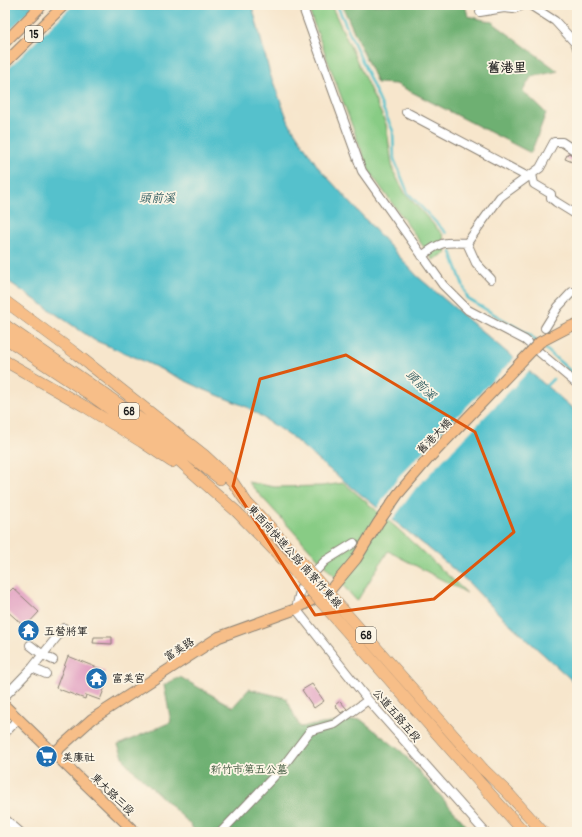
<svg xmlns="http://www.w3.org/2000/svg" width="582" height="837" font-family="Pangolin,'LXGW WenKai TC',sans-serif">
<rect width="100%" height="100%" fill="#fcf5e5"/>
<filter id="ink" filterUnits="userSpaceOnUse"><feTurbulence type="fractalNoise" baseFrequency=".025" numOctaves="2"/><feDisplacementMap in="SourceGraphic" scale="8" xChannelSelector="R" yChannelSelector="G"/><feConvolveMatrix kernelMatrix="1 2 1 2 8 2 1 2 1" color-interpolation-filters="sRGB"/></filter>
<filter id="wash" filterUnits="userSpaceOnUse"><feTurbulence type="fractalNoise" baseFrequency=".012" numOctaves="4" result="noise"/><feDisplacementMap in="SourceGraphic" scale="16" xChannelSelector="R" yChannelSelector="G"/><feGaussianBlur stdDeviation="0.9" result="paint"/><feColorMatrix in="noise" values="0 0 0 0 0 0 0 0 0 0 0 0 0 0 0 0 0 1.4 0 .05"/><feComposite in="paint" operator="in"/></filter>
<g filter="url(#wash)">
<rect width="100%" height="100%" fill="#f7e6cc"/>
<path fill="#88cc85" stroke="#527450" d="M307 5H331L386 124 393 171 405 193 443 235 446 253 433 260 369 171Z
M248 482 275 487 322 486 344 483 398 529 467 593 388 551 357 601Z"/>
<path fill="#6eb072" stroke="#456647" d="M342 5H465L468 16 492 22 558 71 531 77 523 91 546 113 531 153 396 84 377 83Z
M180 677 233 707 249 689 286 698 300 727 360 719 402 752 472 832H196L187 821 126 763 118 745 171 722 164 685Z"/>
<path fill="#54c1cc" stroke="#386e74" d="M5 5H252L270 74 289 123 318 167 417 276 577 412V685L498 613 467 581 437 555 324 465 293 438 247 407 205 390 137 358 94 340 5 279Z"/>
<path fill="#f7e6cc" d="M35 5H73L5 72V35Z
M515 357 530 370 416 488 391 522 376 510 399 476Z"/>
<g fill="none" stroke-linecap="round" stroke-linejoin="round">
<path stroke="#54c1cc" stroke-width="2.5" d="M337 5 393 131 394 159 408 193 446 233
M451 252 468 299 530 335 536 341
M540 344 577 377
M546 386 553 379"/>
</g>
<g id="blocks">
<path fill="#df96be" d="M568 153 577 157V164L565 159Z
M13 588 39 612 25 627 5 609V596Z
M94 637H112V644L93 643Z
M68 656 105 671 102 677 108 679 100 700 86 695 85 699 56 688Z
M312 684 324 701 314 708 302 690Z
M340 701 347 709 341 713 335 705Z"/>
</g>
</g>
<g filter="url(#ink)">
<use href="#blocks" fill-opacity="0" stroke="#8a8174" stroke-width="1"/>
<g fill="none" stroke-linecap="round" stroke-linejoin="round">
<defs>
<path id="minor" d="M302 5 362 171 443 285 468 310 525 340 577 384
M530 5 555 21 576 44 577 48
M480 12 504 8 513 9 523 5
M406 112 528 177
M532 174 534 184 551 194V198L556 202 577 215
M467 243 476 263 491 279
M422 256C441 241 444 242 467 243L500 197 540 168 554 142H562L577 152
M545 328 558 307 572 292 577 293
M354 543 325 561 301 587 296 609 368 700 485 832
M30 645 43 655 53 660
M32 668 46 674
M5 696 32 668 64 628
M5 733 18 719
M5 819 20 832
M221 832 281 769 310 731 335 724 368 700"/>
<path id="major" d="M5 42 42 5
M5 63 64 5
M5 706 135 832
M54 753 92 719 219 637 296 609 323 594"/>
<path id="highway" d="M5 301 75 353 204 455 232 481 247 503
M5 325 155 429 220 479
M5 338 89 394 166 449 237 512
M5 361 84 406 142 442 172 462
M483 769 507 792 543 832
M474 776 524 832"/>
</defs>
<use href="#minor" stroke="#8a8174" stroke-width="10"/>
<use href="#major" stroke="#8a8174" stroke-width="12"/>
<use href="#highway" stroke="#8a8174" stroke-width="12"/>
<use href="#minor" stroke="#fff" stroke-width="8"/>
<use href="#major" stroke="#f7be88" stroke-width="10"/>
<use href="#highway" stroke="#f7be88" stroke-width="11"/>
<defs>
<path id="major-bridge" d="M331 589 356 559 378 523 398 494 428 459 540 342 567 328 577 324"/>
<path id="highway-bridge" d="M247 503 270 527 483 769
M237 512 293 570 474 776"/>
</defs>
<use href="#major-bridge" stroke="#8a8174" stroke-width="12" stroke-linecap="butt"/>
<use href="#highway-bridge" stroke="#8a8174" stroke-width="12" stroke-linecap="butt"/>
<use href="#major-bridge" stroke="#f7be88" stroke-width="10"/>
<use href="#highway-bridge" stroke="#f7be88" stroke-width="11"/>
</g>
</g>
<path fill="none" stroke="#de560d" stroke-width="3" stroke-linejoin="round" d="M346 355 475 432 514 532 434 599 315 615 233 486 260 379Z"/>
<defs>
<symbol id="temple-disc" viewBox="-11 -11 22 22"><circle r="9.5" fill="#1f6fb2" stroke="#fcf5e5"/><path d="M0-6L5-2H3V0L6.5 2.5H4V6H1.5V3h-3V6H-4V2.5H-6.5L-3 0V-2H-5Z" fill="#fff"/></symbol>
<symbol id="supermarket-disc" viewBox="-11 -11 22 22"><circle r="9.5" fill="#1f6fb2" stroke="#fcf5e5"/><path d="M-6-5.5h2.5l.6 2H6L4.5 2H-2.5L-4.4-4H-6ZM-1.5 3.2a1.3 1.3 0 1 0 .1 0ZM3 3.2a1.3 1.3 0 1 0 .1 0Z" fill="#fff"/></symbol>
</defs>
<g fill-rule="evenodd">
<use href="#temple-disc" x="16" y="618" width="25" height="25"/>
<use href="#temple-disc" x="84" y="666" width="25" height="25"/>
<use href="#supermarket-disc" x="34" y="744" width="25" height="25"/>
</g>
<g text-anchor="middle" stroke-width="3.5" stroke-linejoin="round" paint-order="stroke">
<g fill="#fcf5e5" stroke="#5f5d58" stroke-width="1">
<rect x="25" y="26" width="18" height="16" rx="3"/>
<rect x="119" y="403" width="20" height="16" rx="3"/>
<rect x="356" y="627" width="20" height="16" rx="3"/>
</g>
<g font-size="10" font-weight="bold" fill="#1c1c1c">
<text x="34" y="38">15</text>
<text x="129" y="415">68</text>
<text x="366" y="639">68</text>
</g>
<g font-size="11" fill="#1c1c1c" stroke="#fcf5e5">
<text transform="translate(434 436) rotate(-46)" y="4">舊港大橋</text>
<text transform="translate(295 556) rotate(48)" y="4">東西向快速公路 南寮竹東線</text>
<text transform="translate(179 649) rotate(-33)" y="4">富美路</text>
<text transform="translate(397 715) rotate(49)" y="4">公道五路五段</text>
<text transform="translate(113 794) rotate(44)" y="4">東大路三段</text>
</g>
<g font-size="11" fill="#1c1c1c" stroke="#fcf5e5" text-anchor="start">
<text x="44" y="635">五營將軍</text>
<text x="112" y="682">富美宮</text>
<text x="62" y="761">美廉社</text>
</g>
<g font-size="11" fill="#425a41" stroke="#fcf5e5">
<text x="249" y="773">新竹市第五公墓</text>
</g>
<g font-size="12" font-style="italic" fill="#325e62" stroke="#fcf5e5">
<text x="157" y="202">頭前溪</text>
<text transform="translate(421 385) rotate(45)" y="4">頭前溪</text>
</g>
<g font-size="13" font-weight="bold" fill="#1c1c1c" stroke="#fcf5e5">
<text x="507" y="72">舊港里</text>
</g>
</g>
<rect width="582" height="837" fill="none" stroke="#fcf5e5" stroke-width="20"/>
</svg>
